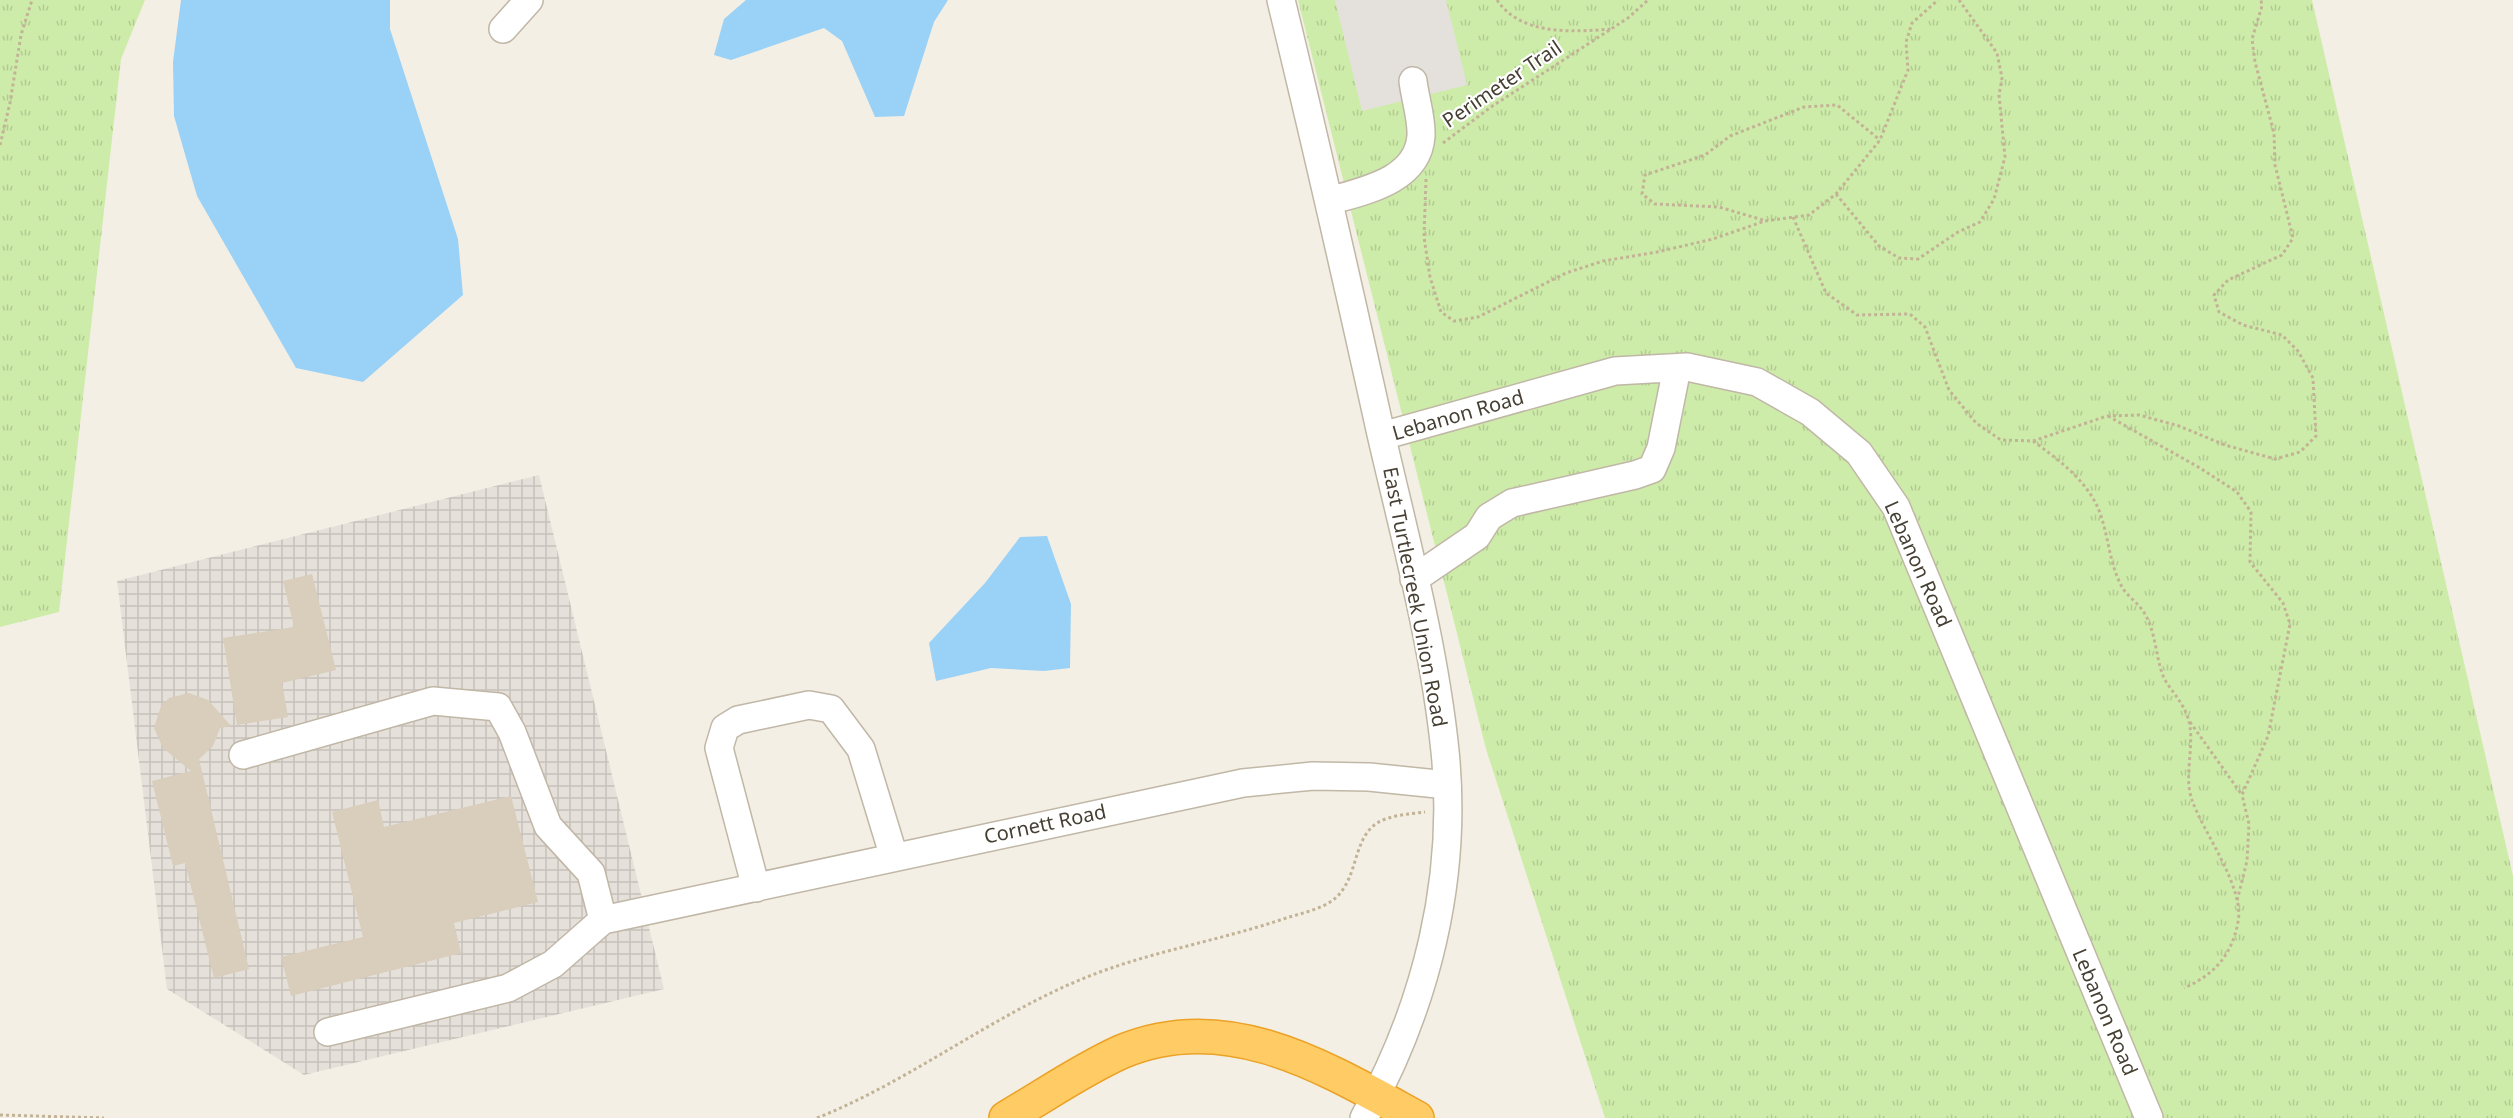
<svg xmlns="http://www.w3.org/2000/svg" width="2513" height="1118" font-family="'Noto Sans',sans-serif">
<defs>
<pattern id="industrial-grid" width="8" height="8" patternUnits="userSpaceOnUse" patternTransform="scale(1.5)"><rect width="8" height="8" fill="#e5e0d9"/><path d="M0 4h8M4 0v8" fill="none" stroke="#c6c1bb"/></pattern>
<pattern id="grass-tufts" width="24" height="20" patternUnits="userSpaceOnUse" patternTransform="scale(1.5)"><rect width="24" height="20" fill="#ceeca9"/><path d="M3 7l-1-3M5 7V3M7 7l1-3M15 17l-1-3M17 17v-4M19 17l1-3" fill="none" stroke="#b2cb92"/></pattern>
</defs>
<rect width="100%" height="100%" fill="#f4efe4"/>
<path fill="url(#industrial-grid)" d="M539 475 664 989 304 1075 167 989 117 581Z"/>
<path fill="url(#grass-tufts)" d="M0 0H145L121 59 59 612 0 627Z
M1298 0H2312L2513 876V1118H1605L1486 749Z"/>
<path fill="#e4e1dd" d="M1335 0H1446L1467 85 1362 111Z"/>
<path fill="#9ad1f7" d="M181 0H390V29L458 239 463 295 363 382 296 368 197 196 174 116 173 62Z
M746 0H948L934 22 904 116 875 117 842 41 824 28 731 60 714 55 724 19Z
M1047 536 1071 604 1070 668 1044 671 991 668 936 681 929 643 985 583 1020 537Z"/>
<path fill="#d9cdbb" d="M312 574 336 670 282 683 288 717 237 725 223 638 294 627 283 581Z
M189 693 208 700 231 726 220 728 213 746 199 759 249 969 214 978 185 863 173 866 152 781 191 771 163 748 154 728 161 706 169 698Z
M511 796 538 902 454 923 461 953 291 996 281 957 363 937 332 812 378 800 384 827Z"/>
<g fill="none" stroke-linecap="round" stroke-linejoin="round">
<defs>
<path id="minor" d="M1281 0C1316 144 1349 289 1381 434 1405 538 1434 644 1445 751 1458 879 1426 1007 1364 1118
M503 29 529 0
M1329 201C1363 191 1418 181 1421 136 1422 119 1415 98 1413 81
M1382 436 1615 371 1687 367 1757 382 1810 412 1859 453 1896 507 2149 1118
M1414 579 1477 536 1489 517 1512 503 1635 475 1652 469 1661 448 1677 368
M243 755 433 701 498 707 512 732 548 826 591 873 603 920
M756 888 719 748 725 728 738 720 809 705 831 709 861 749 894 857
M328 1032 508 988 553 964 603 920 1243 783 1313 776 1369 777 1447 785"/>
<path id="highway" d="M1006 1118C1044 1096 1081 1070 1121 1052 1227 1007 1326 1068 1417 1118"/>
</defs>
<use href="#minor" stroke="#c0b7a6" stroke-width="30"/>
<use href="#highway" stroke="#eba226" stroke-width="36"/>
<path stroke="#c3b396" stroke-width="3" stroke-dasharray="3 3" stroke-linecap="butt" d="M1497 0C1521 36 1573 32 1611 29
M1443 143 1491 107 1628 18 1648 0
M0 145 10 103 21 35 32 0
M1426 179 1424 237 1430 277 1441 312 1454 321 1478 317 1566 273 1603 261 1657 252 1713 239 1765 221 1809 215 1836 194 1880 140 1908 70 1906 42 1912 23 1938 0
M1836 194 1879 246 1899 258 1918 259 1958 232 1980 222 1994 199 2005 157 1999 95 2002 78 1997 53 1959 0
M1793 217 1826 293 1857 315 1910 314 1925 327 1949 390 1976 423 2001 440 2033 441 2107 416 2139 415 2179 426 2225 445 2275 459 2300 452 2316 436 2313 378 2298 351 2282 335 2243 325 2219 312 2214 295 2228 280 2282 255 2293 238 2275 165 2274 133 2255 62 2252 39 2262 6 2261 0
M1763 220 1719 207 1655 204 1642 194 1645 175 1705 155 1730 136 1804 107 1837 105 1880 140
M2108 416 2200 468 2237 492 2251 512 2250 562 2283 603 2290 624 2268 736 2242 795 2249 824 2247 861 2237 901
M2033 441C2060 461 2088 481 2100 513 2109 538 2109 563 2122 587 2127 596 2137 602 2143 611 2157 631 2155 660 2165 680 2173 693 2183 703 2188 718 2196 743 2183 775 2192 800 2203 832 2245 888 2238 922 2232 955 2214 975 2184 988
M2190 722 2242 795
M0 1115 104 1118
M817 1118C910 1081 990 1017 1082 979 1147 952 1219 941 1286 918 1299 914 1313 911 1325 905 1361 887 1349 842 1377 823 1390 815 1410 814 1425 812"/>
<use href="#minor" stroke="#fff" stroke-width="27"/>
<use href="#highway" stroke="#ffcb64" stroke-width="33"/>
</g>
<g text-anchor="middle" stroke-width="4.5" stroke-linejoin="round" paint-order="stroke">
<g font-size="20" fill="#463f33" stroke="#fff">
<text transform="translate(1502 84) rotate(-34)" y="7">Perimeter Trail</text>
<text transform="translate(1458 415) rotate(-16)" y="7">Lebanon Road</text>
<text transform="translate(1918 564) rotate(66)" y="7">Lebanon Road</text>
<text transform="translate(1415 597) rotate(79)" y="7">East Turtlecreek Union Road</text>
<text transform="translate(1045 824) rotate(-12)" y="7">Cornett Road</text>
<text transform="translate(2105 1012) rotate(67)" y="7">Lebanon Road</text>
</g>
</g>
</svg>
